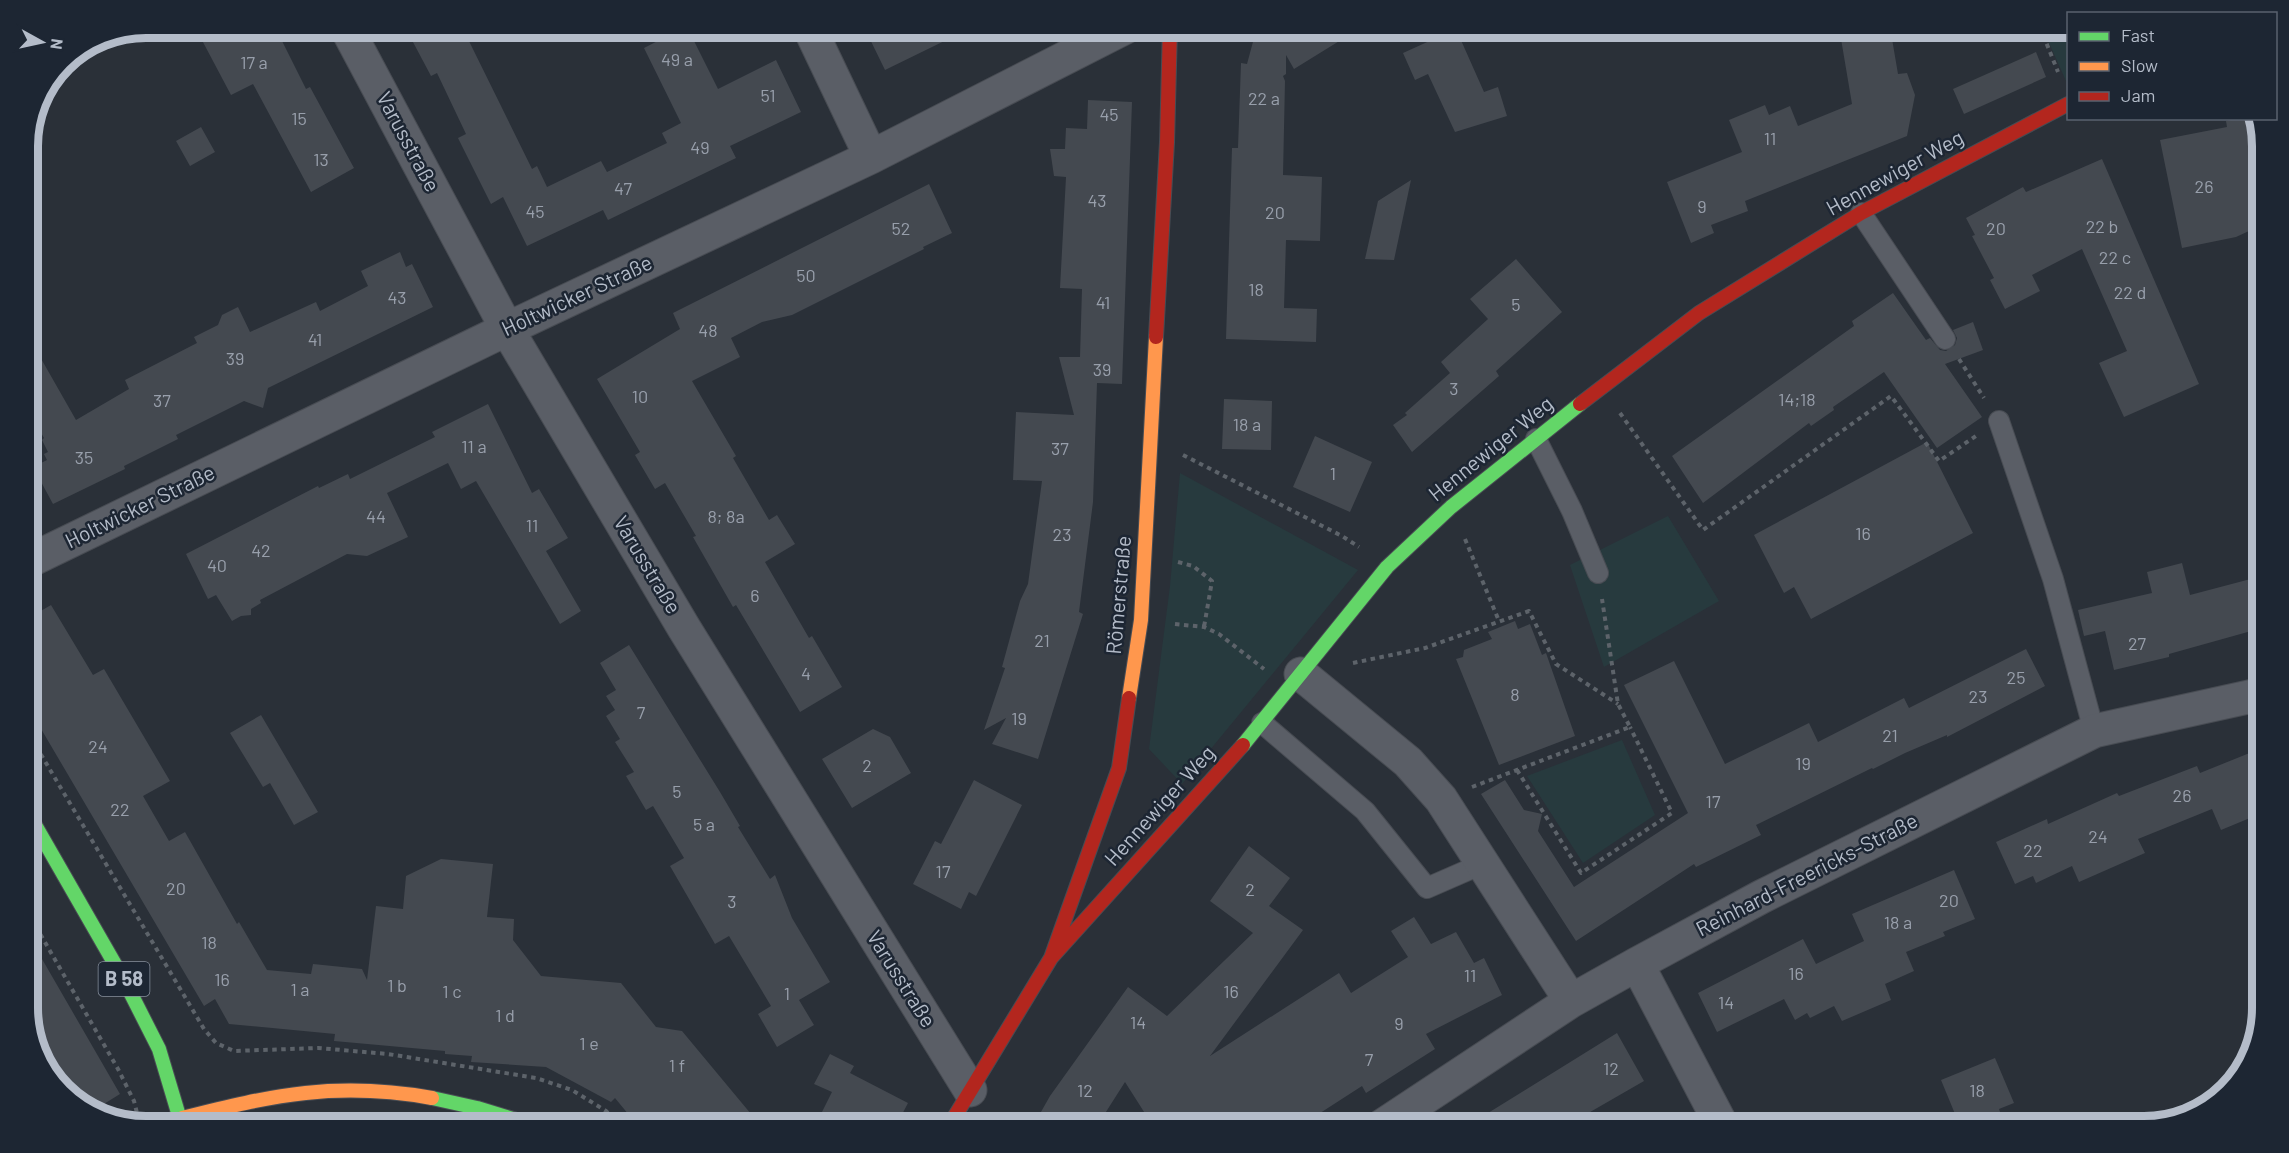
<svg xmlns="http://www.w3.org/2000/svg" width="2289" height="1153" font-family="Barlow,sans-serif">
<rect width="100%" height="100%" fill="#2a3038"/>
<path fill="#273a3e" d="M2042 27H2068V80L2066 81Z
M1180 473 1358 570 1182 784 1149 749 1170 586Z
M1668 516 1719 601 1604 667 1570 565Z
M1622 740 1655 815 1583 863 1527 776Z"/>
<path fill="#444950" d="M195 27H275L306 89 310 87 354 168 311 192 253 84 231 95Z
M405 27H457L463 37 466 35 532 169 537 166 547 187 601 161 607 172 667 143 662 133 681 123 644 48 685 27H687L718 89 776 60 801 112 730 146 736 158 608 220 603 210 527 246 503 197 491 204 458 138 466 134 437 73 431 76Z
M864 27H973L885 70Z
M1257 27H1362L1294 69 1286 55V74L1283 76 1285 81 1283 175 1322 177 1320 241 1286 240 1284 308 1317 309 1316 342 1226 339 1232 148H1238L1241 63 1247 64Z
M1839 27H1890L1898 74 1907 73 1915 95 1907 136 1745 201 1748 211 1711 225 1714 233 1691 243 1667 182 1742 152 1729 120 1765 105 1769 115 1790 106 1798 126 1852 104Z
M1456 29 1484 92 1498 87 1507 116 1455 132 1428 74 1415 80 1403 53Z
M2036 52 2046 77 1964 114 1953 89Z
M1088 100 1132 102 1122 384 1097 383 1093 502 1079 612 1083 614 1038 759 992 744 1006 718 984 730 1005 668 1002 667 1020 601 1028 584 1042 481 1013 480 1016 412 1074 415 1059 357H1080L1082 289 1060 288 1066 177 1054 176 1050 149H1065L1066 128 1087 129Z
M2240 118H2255L2262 138V225L2236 237 2182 248 2160 140 2227 127 2226 121Z
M201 127 215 152 190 166 176 141Z
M2102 159 2199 384 2124 417 2099 363 2127 351 2082 249 2032 275 2040 291 2005 309 1990 280 1994 278 1972 236 1975 235 1966 218 2023 187 2026 192Z
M1411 180 1394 260 1365 259 1378 201Z
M929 184 952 233 923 247 924 249 792 315 762 322 731 338 740 357 692 381 736 456 733 458 769 520 777 515 795 544 765 562 809 638 812 636 842 687 800 712 736 605 733 607 693 537 696 536 665 483 655 489 635 455 640 452 597 379 680 329 673 313Z
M400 252 406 267 412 264 433 307 268 388 263 408 244 401 176 435 178 439 124 466 125 469 53 504 33 467 47 460 44 454 48 452 42 440 44 438 27 408V334L76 420 129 389 125 380 197 343 194 337 218 325 222 315 238 307 250 332 316 302 320 311 368 286 361 271Z
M1516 259 1562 312 1496 371 1499 376 1412 452 1393 425 1407 415 1405 413 1450 373 1441 362 1488 319 1470 299Z
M1893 293 1926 340 1930 338 1940 350 1946 351 1955 345 1957 338 1953 330 1973 322 1983 350 1945 364 1982 417 1937 448 1884 372 1833 407 1834 410 1811 426 1809 423 1703 503 1672 456 1854 326 1852 321Z
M1224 399 1272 401 1271 450 1222 449Z
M488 404 532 493 539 489 568 538 546 551 581 611 560 624 476 481 461 489 448 463 387 493 408 537 367 556 347 554 260 600 261 603 251 609V615L241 616 232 621 216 595 208 599 186 554 318 486 319 488 348 474 350 479 435 437 432 432Z
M1315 436 1372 462 1350 512 1293 487Z
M1927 442 1973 533 1811 619 1794 587 1784 593 1754 535Z
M2182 563 2190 595 2262 576V628L2169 654V657L2114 670 2105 631 2084 636 2078 610 2152 593 2147 572Z
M51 605 93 675 104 669 170 781 143 796 169 841 185 832 237 924 239 922 267 970 311 974 313 964 362 969 367 980 376 906 403 909 406 876 441 859 493 864 487 917 514 919 513 940 541 976 621 983 656 1027 682 1031 761 1126H638L615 1098 611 1102 546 1067 471 1062 472 1056 445 1054V1051L334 1041 335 1034 229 1024 215 999 204 1006 27 705V619Z
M1515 621 1518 629 1530 624 1542 655 1546 653 1575 736 1499 765 1456 659 1463 657 1464 650 1492 639 1488 632Z
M629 645 720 792 740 826 738 827 770 879 775 875 792 918 830 982 799 1000 814 1025 777 1047 758 1014 771 1006 729 936 715 944 670 866 684 858 653 806 646 810 626 776 634 772 615 742 620 739 606 716 615 710 606 696 616 690 600 663Z
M2026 649 2045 686 1947 737V735L1905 753 1873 769 1872 768 1756 825 1761 835 1696 867 1694 864 1576 941 1481 794 1505 780 1524 810 1542 814 1538 831 1574 887 1688 813 1624 685 1674 661 1725 764 1809 723 1818 742 1904 698 1909 708Z
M261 715 318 812 294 825 270 783 263 787 230 733Z
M873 729 890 737 911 773 852 808 822 759Z
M2262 748V813L2221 830 2212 809 2138 839 2145 853 2079 882 2072 866 2036 883 2033 876 2015 884 1996 842 2047 819 2048 824 2117 793 2119 796 2197 766 2200 773Z
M974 780 1022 805 976 896 969 892 961 909 913 884 935 841 941 844Z
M1249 846 1290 878 1269 906 1303 930 1210 1056 1339 973 1351 993 1408 957 1391 931 1414 917 1431 944 1456 932 1474 963 1484 958 1502 995 1426 1034 1435 1049 1366 1093 1362 1086 1300 1126H1153L1125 1082 1097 1126H1033L1050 1096 1128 987 1167 1016 1253 933 1210 901Z
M1954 870 1975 919 1943 932 1945 936 1906 952 1914 971 1885 984 1891 1000 1842 1021 1834 1006 1810 1018 1807 1013 1795 1020 1784 999 1717 1032 1698 993 1803 939 1816 964 1864 941 1852 914Z
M27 933 120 1094 91 1112 47 1074 27 1016Z
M1617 1033 1644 1081 1578 1119 1582 1126H1467Z
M830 1054 854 1066 850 1073 908 1103 897 1124 873 1112 866 1126H815L832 1092 814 1084Z
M1995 1058 2014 1103 1999 1109 2005 1126H1960L1941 1080Z"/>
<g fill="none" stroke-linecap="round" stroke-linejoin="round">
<defs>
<path id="lane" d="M1861 213 1945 339
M1999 421 2053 579 2094 731
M1536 439 1572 511 1598 573
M1262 723 1365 811 1427 888 1482 864"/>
<path id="street" d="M346 27 507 329 684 628 970 1090
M809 27 871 157
M27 562 507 329 871 157 1126 27
M1301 674 1408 762 1441 799 1571 1001
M1637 964 1722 1126
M1382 1126 1571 1001 1637 964 1761 897 2094 731 2262 694"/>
<path id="fast" d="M1243 745 1387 567 1451 507 1580 404
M27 811 124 980 159 1049 182 1126
M432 1098 477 1108 536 1126"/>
<path id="slow" d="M1129 698 1141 620 1156 337
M182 1118C273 1095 337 1081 432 1098"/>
<path id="jam" d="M1156 337 1167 142 1170 27
M1580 404 1699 313 1861 213 2068 104
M1051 958 1243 745
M949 1126 1051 958 1119 768 1129 698"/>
</defs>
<use href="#lane" stroke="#484c53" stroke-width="22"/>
<use href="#street" stroke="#484c53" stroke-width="35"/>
<use href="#fast" stroke="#484c53" stroke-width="16"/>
<use href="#slow" stroke="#484c53" stroke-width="16"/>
<use href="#jam" stroke="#484c53" stroke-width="16"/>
<path stroke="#5d636a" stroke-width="4" stroke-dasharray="4.5 4.5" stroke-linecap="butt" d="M2040 27 2058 72
M1959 359 1984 398
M1620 413 1703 530 1891 396 1939 461 1976 436
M1183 455 1342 536 1359 547
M1465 539 1499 621
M1178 562 1193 566 1212 581 1204 627
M1175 624 1204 627 1219 634 1264 669
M1353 663 1425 648 1529 611 1556 664 1618 704
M27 731 204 1029 216 1043 234 1051 318 1048 388 1054 536 1078 572 1090 606 1111 621 1126
M1517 770 1581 873 1672 813 1630 727
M1472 787 1630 727 1618 704 1602 599
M27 911 118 1069 134 1101 140 1125"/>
<use href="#lane" stroke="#5a5e66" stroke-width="20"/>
<use href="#street" stroke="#5a5e66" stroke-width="33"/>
<use href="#fast" stroke="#63d668" stroke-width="14"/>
<use href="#slow" stroke="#ff974d" stroke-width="14"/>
<use href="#jam" stroke="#b3261e" stroke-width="14"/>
</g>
<g text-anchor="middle" stroke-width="5" stroke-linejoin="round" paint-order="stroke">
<g font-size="18" fill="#989fab">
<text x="677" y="66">49 a</text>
<text x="254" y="69">17 a</text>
<text x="768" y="102">51</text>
<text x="1264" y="105">22 a</text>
<text x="1109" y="121">45</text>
<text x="299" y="125">15</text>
<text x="1770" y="145">11</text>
<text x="700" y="154">49</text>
<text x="321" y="166">13</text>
<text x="2204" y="193">26</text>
<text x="623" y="195">47</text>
<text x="1097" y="207">43</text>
<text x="1702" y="213">9</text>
<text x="535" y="218">45</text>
<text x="1275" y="219">20</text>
<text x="2102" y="233">22 b</text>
<text x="901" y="235">52</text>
<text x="1996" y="235">20</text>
<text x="2115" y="264">22 c</text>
<text x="806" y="282">50</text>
<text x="1256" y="296">18</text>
<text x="2130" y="299">22 d</text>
<text x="397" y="304">43</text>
<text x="1103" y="309">41</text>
<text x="1516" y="311">5</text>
<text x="708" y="337">48</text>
<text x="315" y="346">41</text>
<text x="235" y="365">39</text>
<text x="1102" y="376">39</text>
<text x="1454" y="395">3</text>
<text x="640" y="403">10</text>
<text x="1797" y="406">14;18</text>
<text x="162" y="407">37</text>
<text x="1247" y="431">18 a</text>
<text x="474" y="453">11 a</text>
<text x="1060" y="455">37</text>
<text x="84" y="464">35</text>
<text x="1333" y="480">1</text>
<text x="376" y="523">44</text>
<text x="726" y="523">8; 8a</text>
<text x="532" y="532">11</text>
<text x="1863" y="540">16</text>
<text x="1062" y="541">23</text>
<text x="261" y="557">42</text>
<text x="217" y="572">40</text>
<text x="755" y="602">6</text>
<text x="1042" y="647">21</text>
<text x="2137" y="650">27</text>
<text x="806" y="680">4</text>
<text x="2016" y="684">25</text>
<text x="1515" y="701">8</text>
<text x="1978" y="703">23</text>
<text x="641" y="719">7</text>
<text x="1019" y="725">19</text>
<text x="1890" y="742">21</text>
<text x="98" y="753">24</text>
<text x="1803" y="770">19</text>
<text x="867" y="772">2</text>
<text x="677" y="798">5</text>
<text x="2182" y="802">26</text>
<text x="1713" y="808">17</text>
<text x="120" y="816">22</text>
<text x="704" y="831">5 a</text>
<text x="2098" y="843">24</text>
<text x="2033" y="857">22</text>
<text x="943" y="878">17</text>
<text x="176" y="895">20</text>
<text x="1250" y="896">2</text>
<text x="1949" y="907">20</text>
<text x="732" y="908">3</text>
<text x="1898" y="929">18 a</text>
<text x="209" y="949">18</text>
<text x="1796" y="980">16</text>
<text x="1470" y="982">11</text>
<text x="222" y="986">16</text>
<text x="397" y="992">1 b</text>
<text x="300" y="996">1 a</text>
<text x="452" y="998">1 c</text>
<text x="1231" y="998">16</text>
<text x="787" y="1000">1</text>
<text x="1726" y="1009">14</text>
<text x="505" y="1022">1 d</text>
<text x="1138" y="1029">14</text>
<text x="1399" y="1030">9</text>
<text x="589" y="1050">1 e</text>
<text x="1369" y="1066">7</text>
<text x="677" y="1072">1 f</text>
<text x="1611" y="1075">12</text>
<text x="1085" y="1097">12</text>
<text x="1977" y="1097">18</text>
</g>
<rect fill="#1d2633" stroke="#878f9c" stroke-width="1.5" x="98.5" y="962" width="51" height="34" rx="4.5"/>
<g font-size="20" font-weight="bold" fill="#b4bcc9">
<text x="124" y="986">B 58</text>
</g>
<g font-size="21" fill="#b4bcc9" stroke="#1d2633">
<text transform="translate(408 142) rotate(62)" y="7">Varusstraße</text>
<text transform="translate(1895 173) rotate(-29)" y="7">Hennewiger Weg</text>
<text transform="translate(577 296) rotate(-25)" y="7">Holtwicker Straße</text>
<text transform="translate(1491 449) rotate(-39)" y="7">Hennewiger Weg</text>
<text transform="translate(140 507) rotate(-26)" y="7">Holtwicker Straße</text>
<text transform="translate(647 565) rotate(59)" y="7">Varusstraße</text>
<text transform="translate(1119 595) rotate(-85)" y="7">Römerstraße</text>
<text transform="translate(1160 806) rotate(-48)" y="7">Hennewiger Weg</text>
<text transform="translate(1807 875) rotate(-27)" y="7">Reinhard-Freericks-Straße</text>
<text transform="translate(901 979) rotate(58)" y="7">Varusstraße</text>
</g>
</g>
<path d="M0 0H2289V1153H0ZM146 38H2144A108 108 0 0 1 2252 146V1008A108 108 0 0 1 2144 1116H146A108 108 0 0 1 38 1008V146A108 108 0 0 1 146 38Z" fill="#1d2633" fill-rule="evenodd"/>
<path fill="none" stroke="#b4bcc9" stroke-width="8" d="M146 38H2144A108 108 0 0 1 2252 146V1008A108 108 0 0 1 2144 1116H146A108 108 0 0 1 38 1008V146A108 108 0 0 1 146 38Z"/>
<rect x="2067" y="12" width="210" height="108" fill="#1d2633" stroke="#59626f" stroke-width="1.5"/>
<rect x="2079" y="32" width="30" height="9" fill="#63d668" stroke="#59626f" stroke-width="1.5"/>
<text x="2121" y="42" font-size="18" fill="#b4bcc9">Fast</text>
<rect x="2079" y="62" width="30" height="9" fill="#ff974d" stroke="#59626f" stroke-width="1.5"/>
<text x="2121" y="72" font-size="18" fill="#b4bcc9">Slow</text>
<rect x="2079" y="92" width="30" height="9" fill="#b3261e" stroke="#59626f" stroke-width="1.5"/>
<text x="2121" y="102" font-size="18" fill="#b4bcc9">Jam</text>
<g transform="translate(42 42) rotate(98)" stroke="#1d2633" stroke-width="4.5" paint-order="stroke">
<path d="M0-4.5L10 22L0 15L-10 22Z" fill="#b4bcc9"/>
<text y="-9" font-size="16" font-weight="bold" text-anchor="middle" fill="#b4bcc9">N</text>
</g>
</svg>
